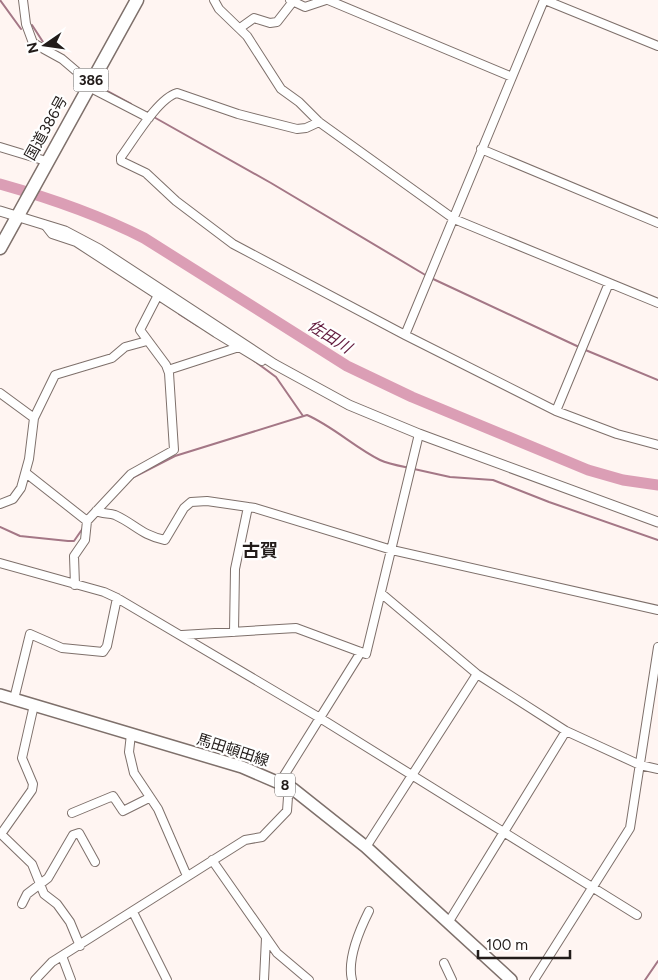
<svg xmlns="http://www.w3.org/2000/svg" width="658" height="980" font-family="Figtree,'Noto Sans JP',sans-serif">
<rect width="100%" height="100%" fill="#fff5f2"/>
<g fill="none" stroke-linecap="round" stroke-linejoin="round">
<path stroke="#a47786" stroke-width="2" d="M0 0 21 29
M32 25 45 45 56 52
M65 57 78 68
M96 85 131 104
M152 116 271 183 427 276
M431 278 579 347
M179 314 198 326
M583 349 658 380
M253 360 276 377 303 416
M414 469 450 477 493 480 549 502 658 540
M132 478 175 456 307 415C334 427 354 447 380 460 388 464 400 466 410 468
M0 527 20 536 68 541H74L83 528
M645 980 658 961"/>
<path stroke="#db9eb5" stroke-width="11" d="M0 184C50 198 97 214 144 238L347 366 412 397 588 470 623 480 658 485"/>
<defs>
<path id="minor" d="M23 0 26 24 33 43 62 59 89 82
M214 0 219 9 247 36 281 89 299 102 319 122 454 219 658 303
M290 0 305 7 326 0
M328 0 512 77
M545 0 658 46
M240 28 254 18 270 23 277 22 291 4
M87 86 149 118
M319 122 306 128 297 129 238 114 177 93C158 98 133 141 121 157V161L146 173 176 201 233 244 405 335 556 411 617 434 658 445
M0 147 46 161
M481 149 658 223
M45 225 52 234 76 242 216 333 262 361
M405 335 544 0
M168 370 239 347
M0 393 34 418
M556 411 609 283
M26 473 87 521
M0 504 13 499 21 488 29 459 34 418 55 375 112 358 125 347 147 341
M96 511C102 514 109 513 115 515 135 524 141 535 165 540L184 508 191 502 207 501 255 508 392 550 658 610
M0 563 104 592 117 598 320 718 637 915
M75 585 74 556 85 540 87 521 131 474 174 450 169 373 166 365 140 330 158 295
M382 594 477 674 566 731 640 765 658 769
M234 632 235 569 248 507
M182 635 296 628 366 654 419 434
M14 699 30 634 62 648 103 652 107 646 117 598
M131 734 129 752 134 773 158 809 187 876
M280 782 361 652
M72 813 113 796 123 811 149 798
M0 833 32 864 44 894 57 904 70 922 80 946
M1 834 32 790 33 784 22 758 34 705
M366 847 477 674
M212 860 277 953 309 980
M22 904 27 894 48 878 73 835 79 833 95 862
M133 912 167 980
M448 923 566 731
M62 956 71 980
M444 963 452 980
M35 980 52 962 245 840 262 837 287 811 288 797 293 789
M264 980 266 938
M352 980C347 960 360 929 369 911
M534 980 630 828 658 647"/>
<path id="tertiary" d="M0 211 65 231 99 249 274 364 349 405 419 434 658 522"/>
<path id="primary" d="M0 695 242 767 293 789 366 847 511 980"/>
<path id="trunk" d="M0 248 137 0"/>
</defs>
<use href="#minor" stroke="#7e706b" stroke-width="10"/>
<use href="#tertiary" stroke="#7e706b" stroke-width="11"/>
<use href="#primary" stroke="#7e706b" stroke-width="14"/>
<use href="#trunk" stroke="#7e706b" stroke-width="15"/>
<use href="#minor" stroke="#fff" stroke-width="8"/>
<use href="#tertiary" stroke="#fff" stroke-width="9"/>
<use href="#primary" stroke="#fff" stroke-width="11"/>
<use href="#trunk" stroke="#fff" stroke-width="12"/>
</g>
<g text-anchor="middle" stroke-width="4.5" stroke-linejoin="round" paint-order="stroke">
<g fill="#fff" stroke="#64605f" stroke-width="1">
<rect x="73.5" y="68.5" width="35" height="23" rx="4"/>
<rect x="275" y="773.5" width="20" height="23" rx="4"/>
</g>
<g font-size="14" font-weight="bold" fill="#221c1a">
<text x="91" y="85">386</text>
<text x="285" y="790">8</text>
</g>
<g font-size="15" fill="#221c1a" stroke="#fff">
<text transform="translate(46 128) rotate(-61)" y="5">国道386号</text>
<text transform="translate(233 750) rotate(18)" y="5">馬田頓田線</text>
</g>
<g font-size="16" font-style="italic" fill="#61193c" stroke="#fff">
<text transform="translate(330 336) rotate(32)" y="6">佐田川</text>
</g>
<g font-size="18" font-weight="bold" fill="#221c1a" stroke="#fff">
<text x="260" y="557">古賀</text>
</g>
</g>
<g transform="translate(45 45) rotate(257)" stroke="#ffffff" stroke-width="4" paint-order="stroke">
<path d="M0-4L9 19L0 12L-9 19Z" fill="#221c1a"/>
<text y="-8" font-size="14" font-weight="bold" text-anchor="middle" fill="#221c1a">N</text>
</g>
<path d="M478 950v8h92v-8" fill="none" stroke="#221c1a" stroke-width="2.5"/>
<text x="486" y="950" font-size="15" fill="#221c1a" stroke="#ffffff" stroke-width="4" paint-order="stroke">100 m</text>
</svg>
